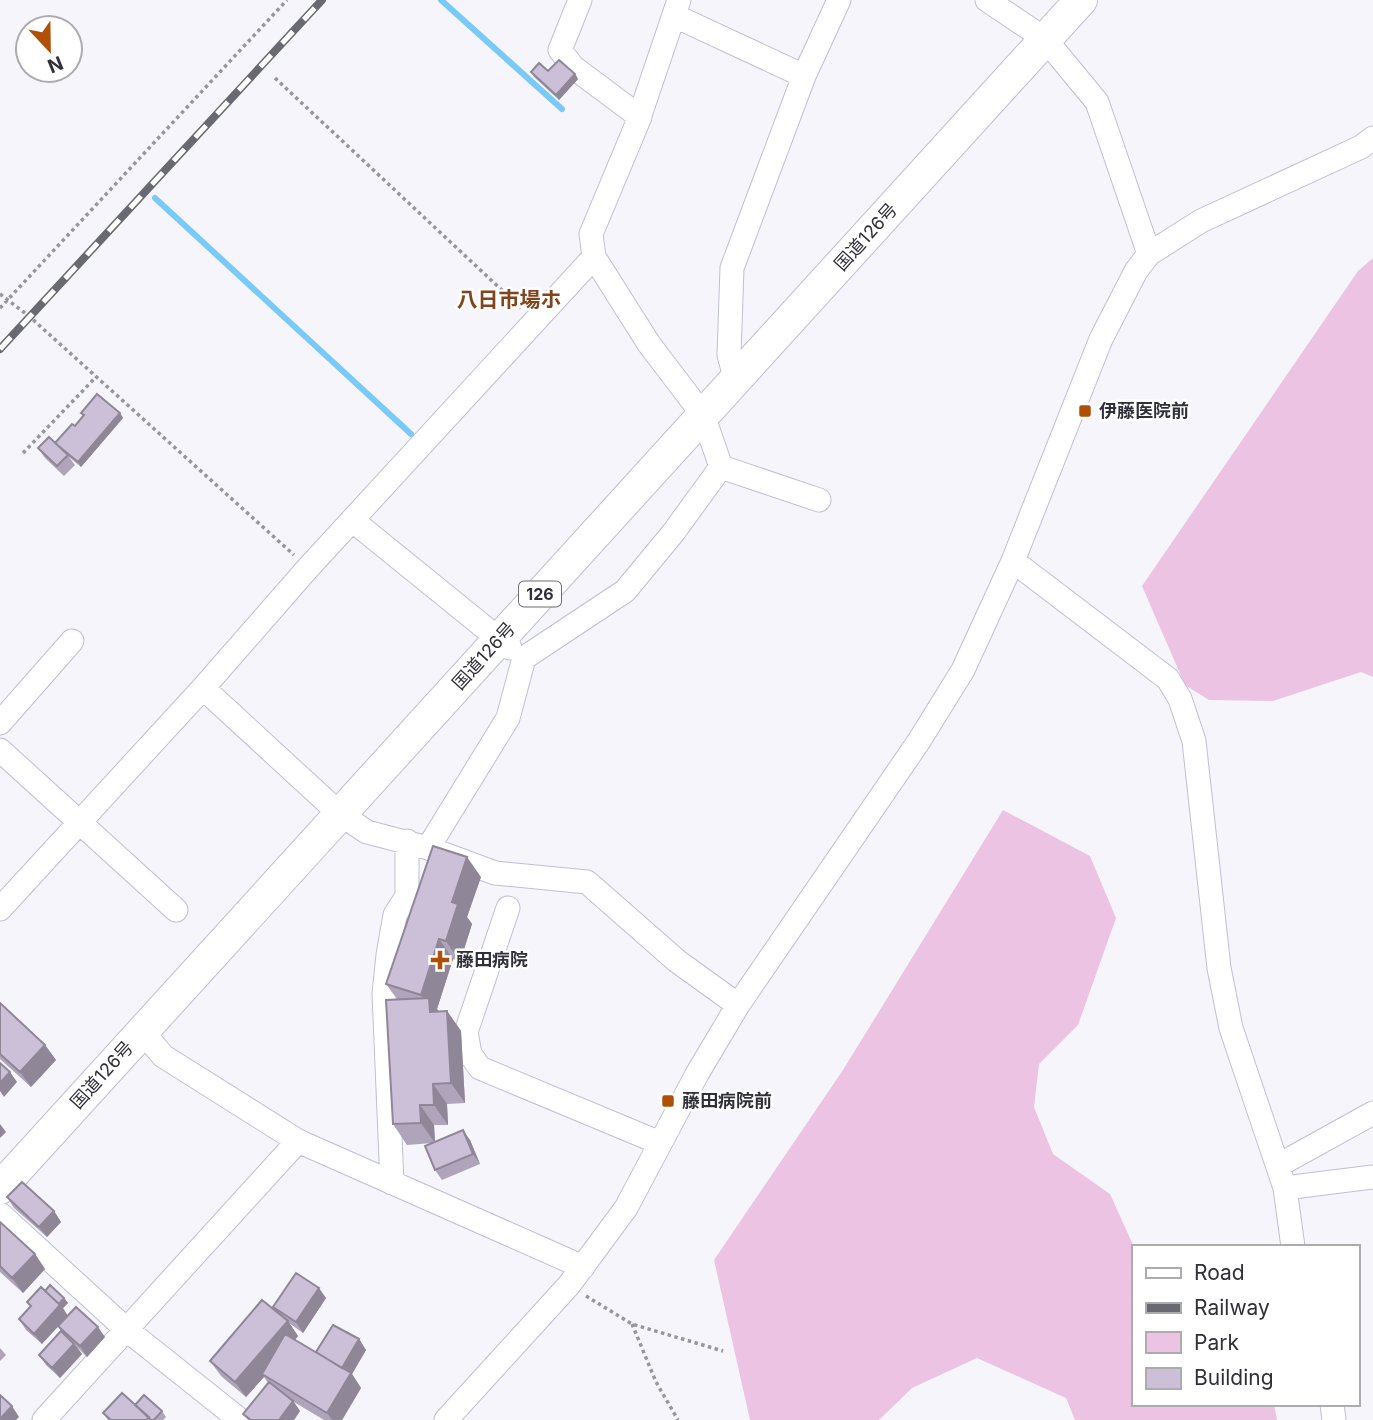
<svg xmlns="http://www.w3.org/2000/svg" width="1373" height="1420" font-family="Inter,'Noto Sans JP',sans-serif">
<rect width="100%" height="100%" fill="#f5f5fb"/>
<path fill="#edc3e4" d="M1373 258V677L1361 672 1273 701 1209 700 1185 685 1142 586 1358 271Z
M1003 810 1090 856 1116 918 1078 1025 1039 1064 1034 1107 1053 1154 1110 1194 1134 1247 1133 1404H1274L1277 1420H1075L1066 1398 977 1358 912 1388 879 1420H750L714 1260 843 1070Z"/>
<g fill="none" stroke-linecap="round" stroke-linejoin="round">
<path stroke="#79caf6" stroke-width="6" d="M441 0 562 109
M155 198 411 434"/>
<defs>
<path id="minor" d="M580 0 560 50 573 67 640 117
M679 0 637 124 591 234 594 257 649 344 703 415 721 467
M987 0 1045 39 1097 102 1149 254
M675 16 804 76
M736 381 729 355 732 268 804 76 839 0
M721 467 819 500
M352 520 510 648
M1013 561 1168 679 1180 699 1194 741 1219 968 1231 1028 1285 1188 1293 1247
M203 688 340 814 367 832 428 848 495 873 587 882 677 961 738 1005
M0 723 72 641
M0 750 176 910
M428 848 508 718 524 658 625 591 673 533 721 467
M508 908 466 1032 470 1054 480 1068 660 1143
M0 909 203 688 308 568 594 257
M142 1031 163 1056 298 1141 583 1267
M1279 1165 1373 1113
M392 1183 384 994 388 955 395 915 407 896V841
M1285 1188 1373 1177
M0 1214 127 1330 240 1420
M1332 1404 1334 1420
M44 1420 298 1141
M446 1420 569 1285 626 1208 697 1074 738 1005 919 741 963 670 1013 561 1101 339 1136 271 1149 254 1201 221 1361 147 1373 138"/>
<path id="highway" d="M0 1188 1081 0"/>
</defs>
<use href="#minor" stroke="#bebfd9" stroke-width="25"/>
<use href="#highway" stroke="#bebfd9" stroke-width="34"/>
<path stroke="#96969e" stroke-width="3.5" stroke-dasharray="3.5 3.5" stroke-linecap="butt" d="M275 78 521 308
M0 294 30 317 294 555
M0 308 287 0
M23 453 96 377
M586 1296 632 1324 723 1351
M632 1324 656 1382 678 1420"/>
<use href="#minor" stroke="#fff" stroke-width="23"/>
<use href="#highway" stroke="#fff" stroke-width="32"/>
<defs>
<path id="rail" d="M0 349 322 0"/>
</defs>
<use href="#rail" stroke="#696972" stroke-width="8"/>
<use href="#rail" stroke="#fff" stroke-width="5" stroke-dasharray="16" stroke-linecap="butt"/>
</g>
<path fill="#afa4ba" d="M548 71 575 74 578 79 559 100 534 77 531 72Z
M81 413H120L123 418 81 467 69 457 75 465 64 476 45 458 38 448 56 444 75 426 83 416Z
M481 877 467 917 472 924 460 962 453 959 437 1009 439 1012 447 1011 461 1031 465 1103 447 1104 448 1125H434L435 1142 470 1140 480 1164 442 1180 435 1170 432 1143 407 1145 393 1124 397 999 386 984Z
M0 1003 45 1045 56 1060 31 1087 0 1059Z
M7 1197 54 1211 61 1222 47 1237 14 1208Z
M0 1222 35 1254 45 1269 23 1293 0 1272Z
M45 1291 64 1298 68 1303 63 1308 42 1344 26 1330 19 1319 31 1307 27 1302Z
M326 1298 303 1333 289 1323 298 1336 295 1340 316 1352 359 1339 366 1350 352 1374 361 1388 342 1420H324L294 1402 300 1411 294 1420H248L243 1414 268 1383 264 1377 246 1397 221 1376 210 1361 276 1311 273 1307Z
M58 1326 105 1337 87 1357 77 1347 82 1354 60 1378 46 1365 39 1355 63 1334Z
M0 1348 6 1355 0 1361Z
M162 1411 166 1417 163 1420H108L103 1413Z"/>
<path fill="#8f8697" d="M575 74 578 79 559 100 556 95Z
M120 413 123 418 81 467 78 462Z
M467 857 481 877 467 917 472 924 460 962 446 941 452 902Z
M439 939 453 959 437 1009 443 1018 430 1012 429 1007 421 995Z
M447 1011 461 1031 465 1103 451 1083Z
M45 1045 56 1060 31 1087 20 1072Z
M10 1072 17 1082 4 1097 0 1091V1083Z
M433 1084 447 1104 448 1125 434 1105Z
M420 1105 434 1125 435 1143 421 1123Z
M0 1124 6 1132 0 1138Z
M463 1130 470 1140 480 1164 473 1154Z
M54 1211 61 1222 47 1237 39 1227Z
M35 1254 45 1269 23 1293 12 1278Z
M319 1288 326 1298 303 1333 296 1322Z
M64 1298 68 1303 63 1308 68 1316 42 1344 34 1334Z
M288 1321 298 1336 265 1376 262 1374 264 1377 246 1397 235 1382Z
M98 1327 105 1337 87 1357 80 1346Z
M359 1339 366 1350 352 1374 361 1388 342 1420H332L327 1413 342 1368Z
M74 1344 82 1354 60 1378 52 1368Z
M293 1401 300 1411 294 1420H279Z
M12 1406 19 1417 16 1420H0Z"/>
<path fill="#ccbfd8" stroke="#8f8697" stroke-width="2" d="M559 60 575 74 556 95 531 72 539 63 548 71Z
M97 394 120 413 78 462 55 443 72 424 75 426 84 415 81 413Z
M49 437 68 455 57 466 38 448Z
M433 846 467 857 452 902 458 904 446 941 439 939 421 995 386 984Z
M429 998 430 1012 447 1011 451 1083 433 1084 434 1105H420L421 1123 393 1124 386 1000Z
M0 1003 45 1045 20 1072 0 1054Z
M0 1063 10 1072 0 1083Z
M463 1130 473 1154 435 1170 425 1146Z
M22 1182 54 1211 39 1227 7 1197Z
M0 1222 35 1254 12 1278 0 1266Z
M296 1273 319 1288 296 1322 273 1307Z
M50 1285 64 1298 59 1304 45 1291Z
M41 1287 60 1305 34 1334 19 1319 31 1306 27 1302Z
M262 1300 288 1321 235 1382 210 1361Z
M76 1307 98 1327 80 1346 58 1326Z
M333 1325 359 1339 342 1368 316 1352Z
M61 1331 74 1344 52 1368 39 1355Z
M285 1334 351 1373 327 1413 262 1374Z
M269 1382 293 1401 279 1420H251L243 1414Z
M122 1393 149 1417 146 1420H111L103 1413Z
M0 1395 12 1406 0 1419Z
M144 1395 162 1411 154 1420H151L135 1405Z"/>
<g fill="#af5004" stroke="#fff" stroke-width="2.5">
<rect x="1078" y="404" width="14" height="14" rx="3.5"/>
<path d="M436.5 949.5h7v7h7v7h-7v7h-7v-7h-7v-7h7z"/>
<rect x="661" y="1094" width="14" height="14" rx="3.5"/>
</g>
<g text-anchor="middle" stroke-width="5" stroke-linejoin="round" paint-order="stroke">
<rect fill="#fff" stroke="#6e6e75" stroke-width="2" x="519" y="581.5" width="42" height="25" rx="5"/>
<g font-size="16" font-weight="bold" fill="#30303a">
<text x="540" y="600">126</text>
</g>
<g font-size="18" fill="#30303a" stroke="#fff">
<text transform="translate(866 237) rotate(-48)" y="6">国道126号</text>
<text transform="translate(484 656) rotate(-48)" y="6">国道126号</text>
<text transform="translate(102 1075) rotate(-48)" y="6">国道126号</text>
</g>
<g font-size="18" font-weight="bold" fill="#30303a" stroke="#fff" text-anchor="start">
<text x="1099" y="417">伊藤医院前</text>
<text x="456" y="966">藤田病院</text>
<text x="682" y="1107">藤田病院前</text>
</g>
<g font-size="21" font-weight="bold" fill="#82441d" stroke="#fff">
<text x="509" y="307">八日市場ホ</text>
</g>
</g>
<rect x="1132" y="1245" width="228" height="161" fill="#ffffff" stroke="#acacb0" stroke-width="2"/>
<rect x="1146" y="1268" width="35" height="10" fill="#ffffff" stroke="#acacb0" stroke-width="2"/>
<text x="1194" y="1280" font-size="21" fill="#30303a">Road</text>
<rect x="1146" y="1303" width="35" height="10" fill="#696972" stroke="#acacb0" stroke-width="2"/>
<text x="1194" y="1315" font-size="21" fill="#30303a">Railway</text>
<rect x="1146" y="1332" width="35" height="21" fill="#edc3e4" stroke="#acacb0" stroke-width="2"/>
<text x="1194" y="1350" font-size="21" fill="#30303a">Park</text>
<rect x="1146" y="1368" width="35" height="21" fill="#ccbfd8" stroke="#acacb0" stroke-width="2"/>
<text x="1194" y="1385" font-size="21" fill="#30303a">Building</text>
<g transform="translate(49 49) rotate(158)"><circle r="33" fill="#ffffff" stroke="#acacb0" stroke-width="2"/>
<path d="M0-5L12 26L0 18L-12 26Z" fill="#af5004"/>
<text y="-10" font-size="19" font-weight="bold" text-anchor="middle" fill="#30303a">N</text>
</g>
</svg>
